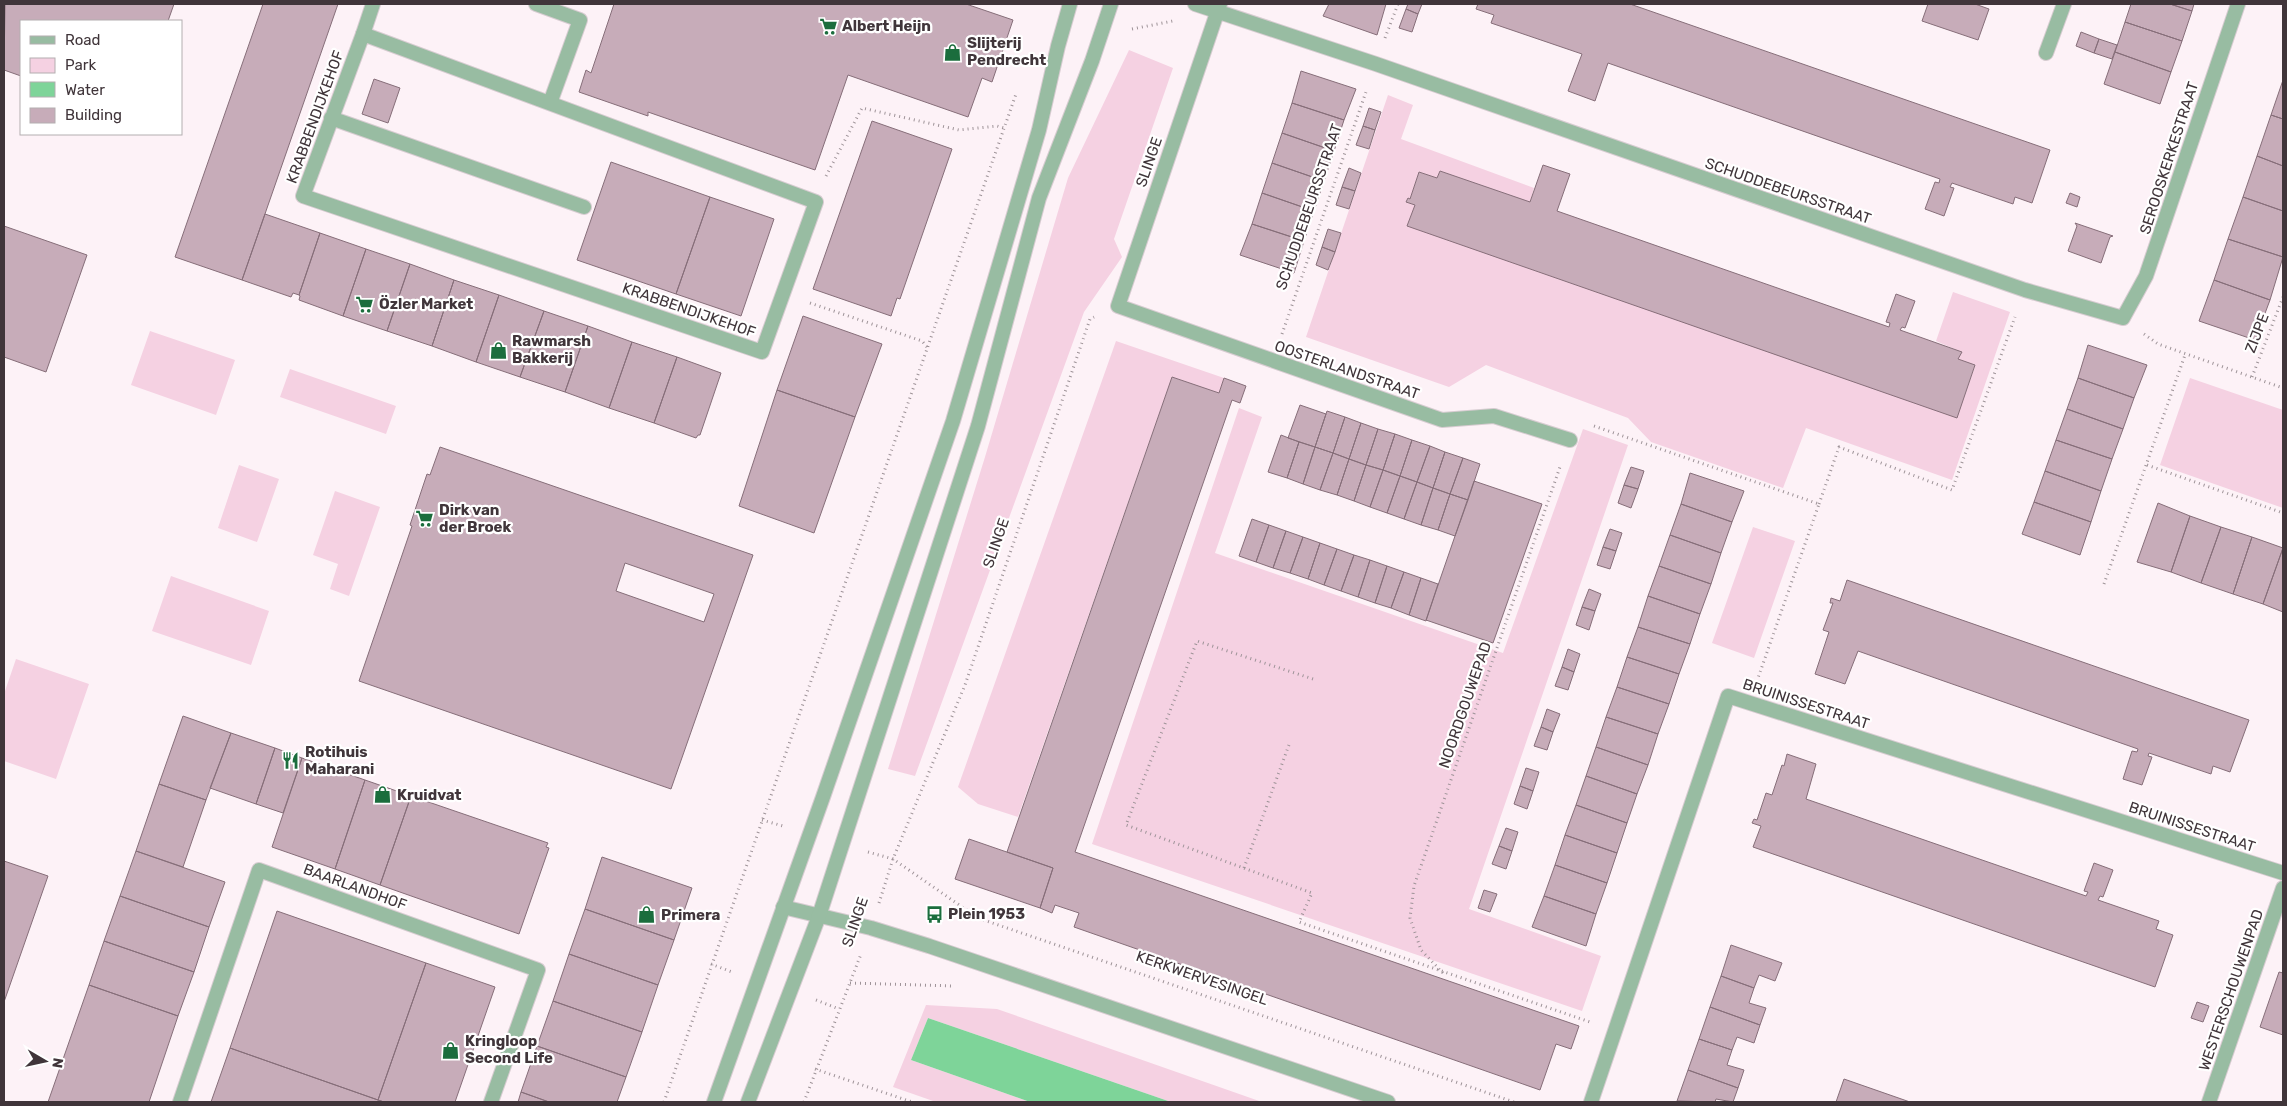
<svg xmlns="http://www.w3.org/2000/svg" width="2287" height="1106" font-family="Rubik,sans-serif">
<rect width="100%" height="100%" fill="#fdf2f7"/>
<path fill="#f5d1e2" d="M1129 50 1173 68 1114 239 1122 257 1084 312 915 776 888 769 985 457 1068 178Z
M1388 95 1413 105 1401 139 1534 188 1530 202 1440 171 1437 178 1419 172 1410 199 1408 198 1407 202 1415 205 1408 226 1957 417 1975 366 1958 359 1961 352 1936 341 1953 292 2010 312 1952 480 1806 428 1783 488 1651 442 1628 418 1486 365 1449 387 1306 337Z
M150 331 235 360 216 415 131 385Z
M1116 341 1224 378 1219 393 1172 377 1018 817 978 804 958 787Z
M290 369 396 406 386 434 280 397Z
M2190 378 2283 410V508L2160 465Z
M1239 408 1262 417 1215 553 1503 653 1583 429 1628 445 1469 909 1601 956 1582 1011 1092 844Z
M239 465 279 479 257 542 218 528Z
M335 491 380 507 349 596 330 589 338 564 313 555Z
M1753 527 1795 541 1754 658 1712 643Z
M171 576 269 611 251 665 152 631Z
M16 659 89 684 56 779 4 761V694Z
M926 1005 997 1009 1262 1102H1171L928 1018 911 1060 1030 1102H936L893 1087Z"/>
<path fill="#7ed499" d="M928 1018 1171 1102H1030L911 1060Z"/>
<path fill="#c7acb9" stroke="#866e79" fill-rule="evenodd" d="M5 4H174L168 21H21V76L4 70Z
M263 4H338L242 280 175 257Z
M614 4H966L1013 20 992 82 982 78 968 117 848 75 815 170 648 112V116L579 92 586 70 591 73Z
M1329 4H1386L1377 35 1323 16Z
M1408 4H1422L1418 14 1406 9Z
M1478 4H1630L2050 150 2032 203 2015 197 2013 204 1952 183 1950 187 1954 188 1944 216 1925 209 1935 182 1939 183 1940 179 1608 63 1595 101 1568 91 1582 54 1491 23 1494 15 1476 9Z
M1928 4H1975L1989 9 1978 40 1922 21Z
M2131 4H2170L2192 11 2182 41 2125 22Z
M2170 4H2194L2192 11Z
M1406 9 1418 14 1412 32 1399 28Z
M2125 22 2182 41 2171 72 2115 52Z
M2081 32 2099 39 2094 53 2076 46Z
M2099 39 2117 45 2112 59 2094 53Z
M2115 52 2171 72 2160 104 2104 84Z
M1301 71 1356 89 1344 120 1292 103Z
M374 79 400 88 388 123 362 114Z
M2283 80V119L2271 115Z
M1292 103 1344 120 1334 151 1282 133Z
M1369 108 1381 112 1375 130 1363 126Z
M2271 115 2283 119V166L2257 156Z
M872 121 952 149 900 299 897 298 891 316 813 289Z
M1363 126 1375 130 1369 149 1356 145Z
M1282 133 1334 151 1324 181 1272 163Z
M2257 156 2283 166V211L2243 197Z
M611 162 710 197 676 294 577 260Z
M1272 163 1324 181 1314 211 1262 193Z
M1543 165 1570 174 1557 211 1889 327 1890 323 1886 322 1896 294 1915 301 1905 328 1902 327 1900 330 1962 352 1958 359 1975 365 1957 418 1407 226 1415 205 1406 202 1408 198 1410 199 1419 172 1437 178 1440 171 1530 202Z
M1349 168 1361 173 1355 191 1342 187Z
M1342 187 1355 191 1349 209 1336 205Z
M1262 193 1314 211 1304 241 1252 224Z
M2070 193 2080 197 2077 207 2066 203Z
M710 197 774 219 741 316 676 294Z
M2243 197 2283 211V257L2228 239Z
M265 214 320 233 299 295 293 293 291 297 242 280Z
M2075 223 2113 236 2110 237 2101 263 2068 251 2077 226Z
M1252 224 1304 241 1294 273 1240 255Z
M4 226 87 255 46 372 4 357Z
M1328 229 1341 233 1335 252 1322 247Z
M320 233 366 249 343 316 299 300 300 296 299 295Z
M2228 239 2283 257 2270 300 2214 280Z
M1322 247 1335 252 1328 270 1316 265Z
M366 249 410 264 387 331 343 316Z
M410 264 454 280 432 346 387 331Z
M454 280 499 295 476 362 432 346Z
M2214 280 2270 300 2255 340 2199 321Z
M499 295 544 311 520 377 476 362Z
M544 311 588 326 565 392 520 377Z
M803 316 882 344 855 417 777 390Z
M588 326 632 342 609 408 565 392Z
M632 342 677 357 654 423 609 408Z
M2088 345 2147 365 2134 398 2078 378Z
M677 357 721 373 700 435H698L696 438 654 423Z
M1172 377 1219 393 1224 378 1246 386 1240 403 1232 400 1075 852 1579 1026 1571 1049 1556 1044 1540 1090 1074 927 1079 913 1055 905 1052 913 1040 908 1053 868 1007 852Z
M2078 378 2134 398 2123 429 2067 409Z
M777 390 855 417 814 533 739 506Z
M1300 405 1326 414 1315 447 1288 438Z
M2067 409 2123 429 2112 459 2056 440Z
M1327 411 1345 417 1333 453 1315 447Z
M1345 417 1361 423 1349 459 1333 453Z
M1361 423 1378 429 1366 465 1349 459Z
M1378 429 1395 434 1383 470 1366 465Z
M1395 434 1412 440 1400 476 1383 470Z
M1281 435 1299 442 1287 478 1268 472Z
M1412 440 1430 446 1417 482 1400 476Z
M2056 440 2112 459 2101 491 2045 471Z
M1299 442 1315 447 1303 484 1287 478Z
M1430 446 1445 452 1433 488 1417 482Z
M440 447 753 555 671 789 359 681 412 526 410 525 427 474 430 475ZM625 563 714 594 704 622 616 591Z
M1315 447 1333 453 1320 490 1303 484Z
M1445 452 1463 458 1450 494 1433 488Z
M1333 453 1349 459 1337 495 1320 490Z
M1463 458 1480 464 1468 500 1450 494Z
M1349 459 1366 465 1354 501 1337 495Z
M1366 465 1383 470 1370 507 1354 501Z
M1631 467 1644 471 1638 489 1624 485Z
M1383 470 1400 476 1387 513 1370 507Z
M2045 471 2101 491 2091 522 2034 502Z
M1690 473 1744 491 1732 522 1681 504Z
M1400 476 1417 482 1404 519 1387 513Z
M1474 481 1542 504 1493 643 1426 620Z
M1417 482 1433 488 1421 525 1404 519Z
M1624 485 1638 489 1631 508 1618 503Z
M1433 488 1450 494 1438 530 1421 525Z
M1450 494 1468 500 1455 536 1438 530Z
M2034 502 2091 522 2080 555 2022 534Z
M2158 503 2190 516 2171 572 2137 562Z
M1681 504 1732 522 1721 553 1670 535Z
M2190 516 2221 527 2201 583 2171 572Z
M1252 519 1269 525 1256 562 1239 556Z
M1269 525 1286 531 1273 568 1256 562Z
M2221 527 2252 537 2233 594 2201 583Z
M1610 529 1622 533 1616 551 1603 547Z
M1286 531 1303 537 1290 573 1273 568Z
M1670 535 1721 553 1711 584 1659 566Z
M1303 537 1320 543 1308 579 1290 573Z
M2252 537 2283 548 2263 604 2233 594Z
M1320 543 1337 549 1324 585 1308 579Z
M1603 547 1616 551 1610 569 1597 565Z
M2283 548V612L2263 604Z
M1337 549 1354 555 1341 591 1324 585Z
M1354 555 1370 560 1358 597 1341 591Z
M1370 560 1387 566 1375 603 1358 597Z
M1387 566 1404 572 1391 608 1375 603Z
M1659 566 1711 584 1700 614 1648 596Z
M1404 572 1421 578 1409 615 1391 608Z
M1421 578 1438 584 1426 621 1409 615Z
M1847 580 2249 720 2230 772 2213 766 2211 774 2149 753 2148 756 2152 757 2142 785 2123 779 2132 751 2137 752 2138 749 1858 651 1845 684 1815 674 1829 632 1823 630 1833 603H1830L1831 598 1840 601Z
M1589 589 1601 594 1595 611 1582 607Z
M1648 596 1700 614 1690 644 1638 627Z
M1582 607 1595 611 1589 630 1576 625Z
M1638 627 1690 644 1679 674 1627 657Z
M1568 649 1580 654 1574 672 1562 667Z
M1627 657 1679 674 1669 704 1617 687Z
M1562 667 1574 672 1568 690 1555 686Z
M1617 687 1669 704 1658 734 1606 717Z
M1547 709 1560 714 1553 732 1541 727Z
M183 716 231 733 206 800 159 784Z
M1606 717 1658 734 1648 765 1596 747Z
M1541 727 1553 732 1547 750 1534 746Z
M231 733 275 748 256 804 210 788Z
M1596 747 1648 765 1637 794 1586 776Z
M275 748 302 758 283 813 256 804Z
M1787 754 1816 764 1806 799 2086 896 2088 892 2084 891 2094 863 2113 870 2103 897 2100 896 2098 900 2159 921 2156 929 2173 935 2155 987 1753 847 1761 826 1752 823 1754 819 1757 820 1766 793 1772 795 1782 765 1784 766Z
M302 758 365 780 335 869 272 847Z
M1526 768 1539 772 1533 791 1520 786Z
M1586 776 1637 794 1627 823 1576 805Z
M365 780 411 796 380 885 335 869Z
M159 784 206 800 183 867 136 851Z
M1520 786 1533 791 1527 809 1514 804Z
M411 796 548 843 546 847 549 848 519 934 380 885Z
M1576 805 1627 823 1617 853 1565 835Z
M1506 828 1518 832 1512 851 1499 846Z
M1565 835 1617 853 1607 883 1555 865Z
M969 839 1053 868 1040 908 955 879Z
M1499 846 1512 851 1506 869 1492 864Z
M136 851 225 882 209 927 120 896Z
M602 857 692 888 674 940 585 909Z
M4 861 48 876 4 1002Z
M1555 865 1607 883 1596 914 1544 896Z
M1484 890 1497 894 1490 912 1478 908Z
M120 896 209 927 194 972 104 941Z
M1544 896 1596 914 1586 946 1532 927Z
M585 909 674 940 658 985 569 954Z
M277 911 426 963 378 1100 230 1048Z
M104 941 194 972 178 1016 89 985Z
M1731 945 1782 963 1775 981 1759 975 1754 988 1721 976Z
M569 954 658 985 642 1032 553 1001Z
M426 963 495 987 455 1102H384L378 1100Z
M2279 972 2283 973V1035L2260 1027Z
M1721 976 1754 988 1749 1003 1766 1008 1760 1025 1710 1007Z
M89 985 178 1016 149 1102H48Z
M553 1001 642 1032 626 1077 537 1046Z
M2197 1002 2209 1006 2203 1022 2191 1018Z
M1710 1007 1760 1025 1754 1043 1737 1037 1732 1050 1699 1039Z
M1699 1039 1732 1050 1727 1065 1744 1070 1738 1088 1688 1070Z
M537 1046 626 1077 617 1102H549L521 1092Z
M230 1048 378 1100 384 1102H211Z
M1688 1070 1738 1088 1733 1102 1716 1099 1715 1102 1677 1101Z
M1844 1079 1910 1102H1836Z
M521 1092 549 1102H518Z"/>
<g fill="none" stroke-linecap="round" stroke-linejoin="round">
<defs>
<path id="service" d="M536 4 580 20 550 103
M363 34 816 202 762 352 303 196Z
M331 118 584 207"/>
<path id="pedestrian" d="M2209 1102 2283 888"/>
<path id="minor" d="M1195 4 1376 64 2025 290 2123 318 2146 276 2238 4
M1220 4 1118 306 1442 420 1494 416 1570 440
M363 34 373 4
M2046 53 2064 4
M783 907 871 928 929 946 1388 1102
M180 1102 259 870 538 970 491 1102
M1591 1102 1728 696 2283 873"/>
<path id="tertiary" d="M714 1102 823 797 953 421 1039 130 1058 46 1070 4
M748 1102 819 916 978 426 1039 198 1092 61 1111 4"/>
</defs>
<use href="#service" stroke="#d7ccd1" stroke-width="16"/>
<use href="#pedestrian" stroke="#d7ccd1" stroke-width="16"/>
<use href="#minor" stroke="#d7ccd1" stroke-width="16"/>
<use href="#tertiary" stroke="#d7ccd1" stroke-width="16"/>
<path stroke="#9e9398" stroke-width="3" stroke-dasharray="1 4" stroke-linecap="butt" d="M1132 29 1173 21
M1385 38 1398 4
M826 176 862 108 959 130 997 126 1004 128
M810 303 922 341 927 347
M1282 334 1367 89
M2144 334 2158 344 2283 388
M2252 377 2283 297
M1594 426 1819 504 1758 678
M2147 465 2283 513
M1819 504 1839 447 1952 490 2015 317
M2104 584 2185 355
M1313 679 1197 641 1126 825 1312 893 1299 922 1590 1022
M762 820 783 826
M868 852 893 859 978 918 1514 1102
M1244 868 1290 742
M879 903 893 859 965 685 1090 319 1094 317
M711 964 732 972
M1443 973 1421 950 1410 918 1414 886 1560 467
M850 983 954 986
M816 1000 839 1009
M815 1069 912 1102
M664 1102 1016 94
M804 1102 861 954"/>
<use href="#service" stroke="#98bca2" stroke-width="14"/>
<use href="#pedestrian" stroke="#98bca2" stroke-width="14"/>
<use href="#minor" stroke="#98bca2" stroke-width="14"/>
<use href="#tertiary" stroke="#98bca2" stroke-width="14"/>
</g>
<defs>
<symbol id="supermarket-bare" viewBox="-9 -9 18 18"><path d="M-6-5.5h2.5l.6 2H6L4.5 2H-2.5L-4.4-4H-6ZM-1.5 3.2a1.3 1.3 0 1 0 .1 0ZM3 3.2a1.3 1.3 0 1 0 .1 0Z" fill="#1b6d3d" stroke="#fff" stroke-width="2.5" paint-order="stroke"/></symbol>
<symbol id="shop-bare" viewBox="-9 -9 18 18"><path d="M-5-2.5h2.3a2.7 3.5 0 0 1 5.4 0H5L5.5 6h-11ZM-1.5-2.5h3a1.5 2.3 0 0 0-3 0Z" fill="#1b6d3d" stroke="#fff" stroke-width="2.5" paint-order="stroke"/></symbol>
<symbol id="restaurant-bare" viewBox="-9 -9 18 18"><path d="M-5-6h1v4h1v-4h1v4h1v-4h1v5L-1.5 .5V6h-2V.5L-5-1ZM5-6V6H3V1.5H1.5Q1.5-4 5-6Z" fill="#1b6d3d" stroke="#fff" stroke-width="2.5" paint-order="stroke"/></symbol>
<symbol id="bus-bare" viewBox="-9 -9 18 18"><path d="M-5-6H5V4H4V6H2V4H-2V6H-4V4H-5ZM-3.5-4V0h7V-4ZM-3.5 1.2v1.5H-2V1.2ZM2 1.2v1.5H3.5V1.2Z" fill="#1b6d3d" stroke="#fff" stroke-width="2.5" paint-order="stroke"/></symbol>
</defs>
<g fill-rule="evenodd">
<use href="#supermarket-bare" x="816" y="14" width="25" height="25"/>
<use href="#shop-bare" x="940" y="40" width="25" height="25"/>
<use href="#supermarket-bare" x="352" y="292" width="25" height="25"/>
<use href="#shop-bare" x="486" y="338" width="25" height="25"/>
<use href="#supermarket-bare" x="412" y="506" width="25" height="25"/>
<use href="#restaurant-bare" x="278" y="748" width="25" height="25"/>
<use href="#shop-bare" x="370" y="782" width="25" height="25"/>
<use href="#bus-bare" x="922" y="902" width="25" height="25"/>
<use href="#shop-bare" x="634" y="902" width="25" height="25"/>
<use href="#shop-bare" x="438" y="1038" width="25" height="25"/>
</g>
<g text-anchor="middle" stroke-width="4.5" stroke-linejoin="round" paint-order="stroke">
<g font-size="15" font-weight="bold" fill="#40353a" stroke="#fff" text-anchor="start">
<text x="842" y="31">Albert Heijn</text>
<text x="967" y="48">Slijterij<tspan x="967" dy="17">Pendrecht</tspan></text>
<text x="379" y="309">Özler Market</text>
<text x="512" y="346">Rawmarsh<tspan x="512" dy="17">Bakkerij</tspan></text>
<text x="439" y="515">Dirk van<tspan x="439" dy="17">der Broek</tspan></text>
<text x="305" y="757">Rotihuis<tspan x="305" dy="17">Maharani</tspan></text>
<text x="397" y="800">Kruidvat</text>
<text x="948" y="919">Plein 1953</text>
<text x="661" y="920">Primera</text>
<text x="465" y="1046">Kringloop<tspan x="465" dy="17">Second Life</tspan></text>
</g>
<g font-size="15" fill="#40353a" stroke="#fff">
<text transform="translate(315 117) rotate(-70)" y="5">KRABBENDIJKEHOF</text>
<text transform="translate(2169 158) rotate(-72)" y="5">SEROOSKERKESTRAAT</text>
<text transform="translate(1149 162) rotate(-71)" y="5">SLINGE</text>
<text transform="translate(1788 191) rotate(19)" y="5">SCHUDDEBEURSSTRAAT</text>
<text transform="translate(1309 207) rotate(-71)" y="5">SCHUDDEBEURSSTRAAT</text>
<text transform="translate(689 310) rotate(19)" y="5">KRABBENDIJKEHOF</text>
<text transform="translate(2257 333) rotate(-69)" y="5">ZIJPE</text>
<text transform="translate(1347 370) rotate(19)" y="5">OOSTERLANDSTRAAT</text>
<text transform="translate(996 543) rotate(-71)" y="5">SLINGE</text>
<text transform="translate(1806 704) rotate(18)" y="5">BRUINISSESTRAAT</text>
<text transform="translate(1465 705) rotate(-71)" y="5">NOORDGOUWEPAD</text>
<text transform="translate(2192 827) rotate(18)" y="5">BRUINISSESTRAAT</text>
<text transform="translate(355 887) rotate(20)" y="5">BAARLANDHOF</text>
<text transform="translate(855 922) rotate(-71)" y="5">SLINGE</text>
<text transform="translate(1202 978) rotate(19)" y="5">KERKWERVESINGEL</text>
<text transform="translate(2231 990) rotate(-71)" y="5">WESTERSCHOUWENPAD</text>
</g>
</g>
<rect width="2287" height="1106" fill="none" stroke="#40353a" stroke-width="10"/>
<rect x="20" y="20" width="162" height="115" fill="#ffffff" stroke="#b3aeb0"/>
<rect x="30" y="36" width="25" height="8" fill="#98bca2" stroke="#b3aeb0"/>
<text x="65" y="45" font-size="15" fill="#40353a">Road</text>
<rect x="30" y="58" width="25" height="15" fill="#f5d1e2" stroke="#b3aeb0"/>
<text x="65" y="70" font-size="15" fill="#40353a">Park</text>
<rect x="30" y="82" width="25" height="15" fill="#7ed499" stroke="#b3aeb0"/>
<text x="65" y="95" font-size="15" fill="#40353a">Water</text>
<rect x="30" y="108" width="25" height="15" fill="#c7acb9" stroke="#b3aeb0"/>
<text x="65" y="120" font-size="15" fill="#40353a">Building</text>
<g transform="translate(45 1061) rotate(99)" stroke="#ffffff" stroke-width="4" paint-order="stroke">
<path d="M0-4L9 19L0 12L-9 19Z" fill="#40353a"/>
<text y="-8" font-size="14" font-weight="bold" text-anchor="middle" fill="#40353a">N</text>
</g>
</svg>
